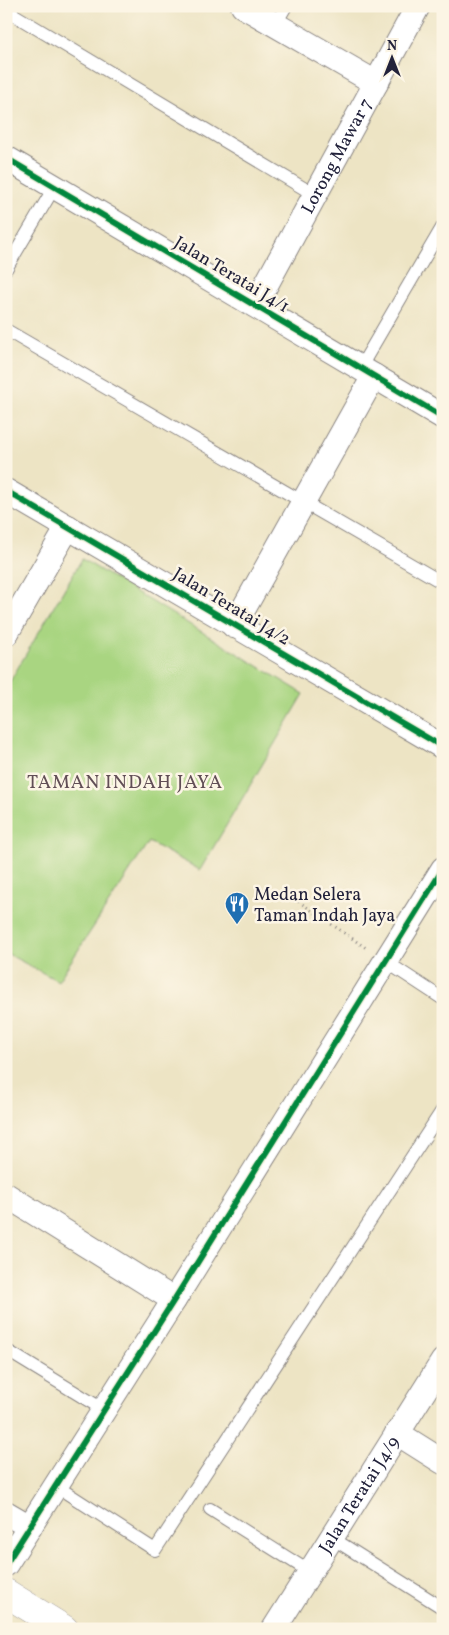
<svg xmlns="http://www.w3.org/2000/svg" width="449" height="1635" font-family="Vollkorn,serif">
<rect width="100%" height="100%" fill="#fcf5e5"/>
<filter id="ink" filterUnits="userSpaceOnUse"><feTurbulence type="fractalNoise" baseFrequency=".02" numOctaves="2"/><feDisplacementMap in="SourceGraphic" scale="10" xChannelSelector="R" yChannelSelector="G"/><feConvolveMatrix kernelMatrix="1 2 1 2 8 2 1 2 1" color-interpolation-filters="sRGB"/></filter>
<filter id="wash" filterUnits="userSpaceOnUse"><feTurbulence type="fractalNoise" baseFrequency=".0096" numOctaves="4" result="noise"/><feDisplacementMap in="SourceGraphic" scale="20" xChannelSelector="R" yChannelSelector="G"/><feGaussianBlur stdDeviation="1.12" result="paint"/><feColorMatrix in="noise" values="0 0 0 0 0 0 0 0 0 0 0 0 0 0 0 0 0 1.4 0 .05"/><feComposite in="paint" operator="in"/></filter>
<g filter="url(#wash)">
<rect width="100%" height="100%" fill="#ede4c4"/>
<path fill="#a9d581" stroke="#667c5e" d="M82 559 304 694 200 870 149 842 58 981 6 953V688Z"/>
</g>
<g filter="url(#ink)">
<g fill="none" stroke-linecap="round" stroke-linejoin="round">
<defs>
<path id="service" d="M6 10 315 195
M275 25 286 6
M6 269 55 186
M6 330 443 583
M360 368 443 226
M385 961 443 999
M6 1350 104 1410
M56 1486 155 1550 443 1109
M210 1509 310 1572
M332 1538 443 1608"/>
<g id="minor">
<path d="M243 6 376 83"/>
<path d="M6 158 443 417"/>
<path id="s1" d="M255 305 418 6"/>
<path d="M6 491 443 747"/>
<path d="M234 626 374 376"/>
<path d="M6 634 68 527"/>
<path d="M6 1195 174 1300"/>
<path d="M397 1433 443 1462"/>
<path d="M6 1513 30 1527"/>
<path d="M6 1564 174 1300 443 869"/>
<path id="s2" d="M274 1629 443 1361"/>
</g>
<path id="tertiary" d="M6 1593 64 1629"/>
</defs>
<use href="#service" stroke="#888380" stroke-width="14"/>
<use href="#minor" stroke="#888380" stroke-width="26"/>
<use href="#tertiary" stroke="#888380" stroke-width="29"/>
<path stroke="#888380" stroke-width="3" stroke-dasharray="1 4" stroke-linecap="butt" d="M282 890 366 948"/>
<use href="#service" stroke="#fff" stroke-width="12"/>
<use href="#minor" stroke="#fff" stroke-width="24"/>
<use href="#tertiary" stroke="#fff" stroke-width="28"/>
<defs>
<path id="cycleway" d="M6 158 443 417
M6 491 443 747
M6 1564 174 1300 443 869"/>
</defs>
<use href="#cycleway" stroke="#fcf5e5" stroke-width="9"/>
<use href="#cycleway" stroke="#00873e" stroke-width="6"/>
</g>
</g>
<defs>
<symbol id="restaurant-pin" viewBox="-11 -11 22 30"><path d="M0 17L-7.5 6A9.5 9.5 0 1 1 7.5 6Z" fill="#1f6fb2" stroke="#fcf5e5"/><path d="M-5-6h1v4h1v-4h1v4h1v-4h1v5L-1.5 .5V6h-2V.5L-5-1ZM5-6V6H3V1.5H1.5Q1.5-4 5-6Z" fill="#fff"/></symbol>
</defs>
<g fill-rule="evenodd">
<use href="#restaurant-pin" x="223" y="890" width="28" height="38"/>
</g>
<g text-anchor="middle" stroke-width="5" stroke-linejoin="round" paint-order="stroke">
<g font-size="18" fill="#22223b" stroke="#fcf5e5">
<text dy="6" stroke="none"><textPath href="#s1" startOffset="170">Lorong Mawar 7</textPath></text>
<text transform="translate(232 274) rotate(31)" y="6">Jalan Teratai J4/1</text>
<text transform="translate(232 606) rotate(31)" y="6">Jalan Teratai J4/2</text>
<text dy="6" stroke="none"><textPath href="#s2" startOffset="159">Jalan Teratai J4/9</textPath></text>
</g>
<g font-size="18" fill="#22223b" stroke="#fcf5e5" text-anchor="start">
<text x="254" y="900">Medan Selera<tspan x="254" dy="21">Taman Indah Jaya</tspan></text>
</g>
<g font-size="19" letter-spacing="1" fill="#614e56" stroke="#fcf5e5">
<text x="125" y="788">TAMAN INDAH JAYA</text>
</g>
</g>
<rect width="449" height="1635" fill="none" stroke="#fcf5e5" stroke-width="25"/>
<g transform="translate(392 58)" stroke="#fcf5e5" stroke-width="4" paint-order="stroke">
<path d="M0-4L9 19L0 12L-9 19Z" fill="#22223b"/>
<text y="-8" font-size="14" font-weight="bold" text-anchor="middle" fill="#22223b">N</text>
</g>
</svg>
